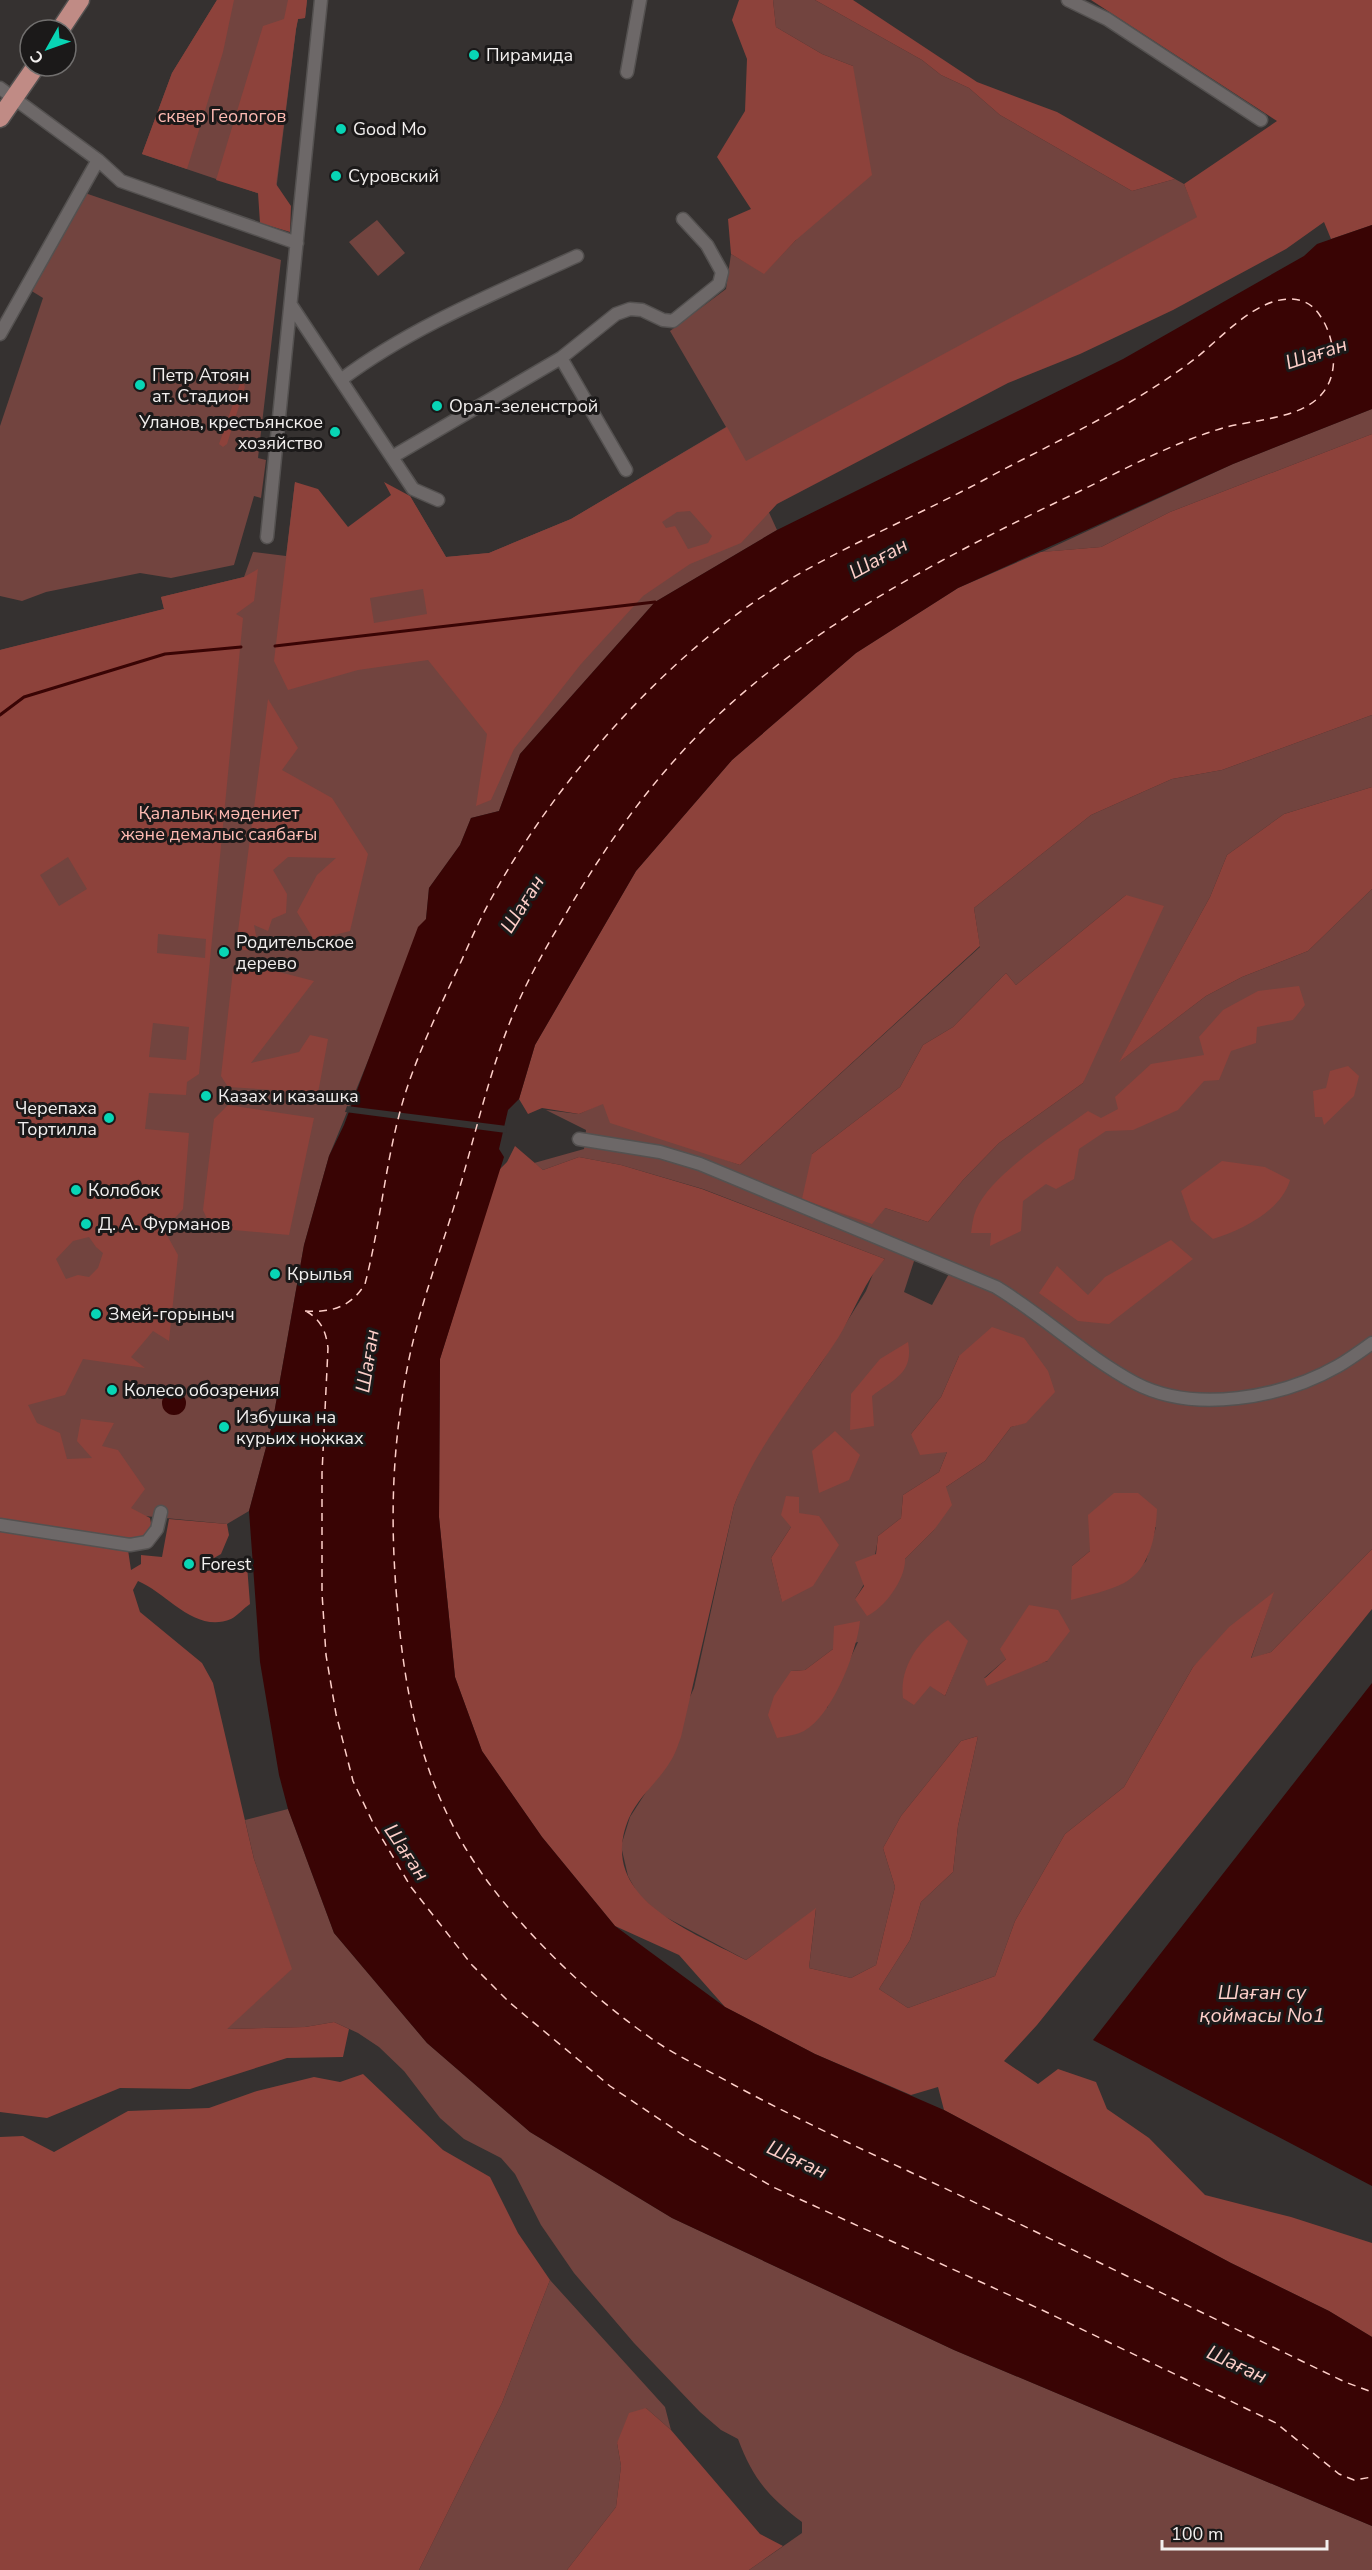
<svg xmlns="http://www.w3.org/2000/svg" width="1372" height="2570" font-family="'Nunito Sans',sans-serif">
<rect width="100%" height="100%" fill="#353130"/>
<path fill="#72443f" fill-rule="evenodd" d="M217 0H307L305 18 298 19 296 29 275 199 142 154 172 73Z
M773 0H815L922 60 941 75 969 88 1000 115 1132 191 1175 179 1184 184 1198 217 746 462 777 530 655 602 520 754 499 811 471 818 460 845 429 888 426 919 329 1156 304 1245 272 1425 249 1511 227 1524 0 1502V650L164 609 161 597 244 577 253 552 286 556 295 482 344 539 410 496 446 557 489 553 571 519 726 427 670 331 726 289 731 254 764 273 796 240 853 66 822 54 776 27Z
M85 193 281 260 258 458 266 460 261 498 254 496 234 565 171 578 140 573 46 592 22 601 0 596V426L43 298 30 290Z
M377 220 405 253 378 276 349 242Z
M1372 409V434L1170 512 1101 547 1042 552 1233 464Z
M1372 715V787L1284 814 1227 855 1210 897 1120 1061 1206 996 1242 977 1308 951 1372 889V1549L1271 1652 1251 1659 1273 1593 1193 1667 1124 1787 1065 1834 1015 1921 995 1976 908 2008 879 1989 910 1940 921 1902 953 1872 958 1826 978 1736 961 1741 901 1816 883 1848 895 1887 876 1965 851 1978 809 1968 816 1909 746 1960 660 1914 638 1894 628 1876 621 1846 630 1817 648 1789 694 1688 734 1506 747 1471 765 1440 820 1365 866 1291 875 1269 885 1259 703 1189 621 1165 579 1157 543 1170 534 1163 584 1149 586 1130 546 1110 579 1114 603 1103 687 1146 740 1165 980 947 974 908 1091 815 1172 779 1222 770ZM1126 895 1083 1083 999 1143 963 1180 928 1222 885 1208 812 1154 900 1087 923 1045 953 1027 1006 973 1016 985ZM916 1255 952 1268 932 1305 904 1292ZM959 1356 1026 1422 1011 1427 985 1461 946 1487 934 1530 905 1559 855 1599C868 1580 876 1559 878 1536L901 1518 903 1495 939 1472 947 1452 911 1434 941 1397ZM791 1527 782 1601 771 1558ZM1156 1527 1146 1561 1125 1582 1072 1566 1090 1551ZM967 1641 945 1696 930 1685ZM858 1642 827 1708 791 1671 805 1670 833 1649ZM1006 1659 1048 1661 984 1678Z
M288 1809 334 1933 427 2043 530 2132 672 2218 954 2350 1372 2526V2570H749L802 2533V2522C768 2496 753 2479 738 2439L721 2430 700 2412 634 2343 574 2273 541 2225 515 2174 501 2158 464 2139 440 2118 404 2071 379 2047 358 2033 334 2022 305 2027 226 2029 291 1969 254 1859 245 1820Z
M550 2280 665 2407 671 2430 646 2408 617 2443 621 2466 616 2507 567 2570H419L502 2403Z"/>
<path fill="#8d423b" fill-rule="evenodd" d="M217 0H234L223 52 187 169 142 154 172 73Z
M288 0H307L305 18 298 19 296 29 276 184 291 206 290 232 260 223 258 193 216 180 263 26 284 19Z
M739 0H773L776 27 822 54 853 66 872 175 796 240 764 274 731 254 728 219 751 209 717 157 745 111 747 59 732 20Z
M815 0H853L977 82 1057 112 1175 179 1132 191 1000 115 969 88 941 75 922 60Z
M1091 0H1372V225L1331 239 1324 222 1286 249 1173 310 1080 354 1008 383 777 504 741 543 690 564 643 596 581 664 514 749 491 800 476 806 487 734 428 660 358 670 288 690 274 661 295 482 318 489 348 527 391 495 384 482 410 496 446 557 489 553 571 519 727 427 746 461 1197 217 1184 184 1277 121ZM690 511 712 536 708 543 688 549 675 526 666 528 662 522 677 512ZM423 589 427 614 374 623 370 598Z
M243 382 245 387 227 444 223 447 219 444 240 384Z
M1372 434V715L1222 770 1172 779 1091 815 974 908 980 946 740 1165 610 1123 603 1104 579 1114 542 1108 528 1114 519 1099 535 1045 636 871 732 760 856 653 958 588 1041 552 1101 547 1170 512Z
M258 569 254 601 236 614 243 618 199 1074 187 1082 186 1095 149 1093 145 1129 189 1133 183 1209 164 1230 178 1255 169 1341 153 1331 131 1357 145 1368 83 1359 65 1395 28 1405 37 1423 60 1433 67 1459 92 1458 77 1441 81 1419 114 1423 102 1446 118 1450 145 1489 131 1508 150 1518 152 1528 144 1540 127 1543 131 1570 141 1564V1555L162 1557 169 1519 227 1524 229 1535 221 1554 207 1562 201 1572 247 1565 250 1604C244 1608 237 1616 231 1619 195 1634 167 1593 138 1581L133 1590 140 1612 202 1663 213 1683 254 1859 292 1969 227 2029 305 2027 334 2022 349 2029 343 2057 287 2058 190 2089 120 2088 47 2118 0 2112V650L164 609 161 597 244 577ZM68 857 87 889 59 906 40 875ZM158 934 206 939 205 958 157 953ZM153 1023 189 1027 186 1060 149 1057ZM89 1237 96 1247 103 1253 98 1268 89 1277 78 1275 66 1279 56 1259 73 1241Z
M268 699 298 748 282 770 332 798 368 854 350 931 314 940 297 912 317 875 336 858 288 857 273 870 287 894 286 913 272 919 268 931 254 925 259 951 243 950 237 939Z
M1372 787V889L1308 951 1242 977 1206 996 1119 1062 1210 897 1227 855 1284 814Z
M1126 895 1164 906 1083 1083 999 1143 963 1180 928 1222 885 1208 872 1224 802 1199 812 1154 900 1087 923 1045 953 1027 1006 973 1016 985Z
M241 962 314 981 251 1063 299 1052 310 1035 328 1039 318 1093 228 1087 221 1076 233 970Z
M1299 986 1305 1005 1293 1020 1257 1027 1256 1043 1231 1051 1219 1080 1204 1081 1178 1110 1133 1130 1106 1131 1079 1149 1074 1179 1056 1189 1046 1184 1023 1201 1021 1231 990 1246 991 1233H971C972 1226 973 1217 976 1210 991 1174 1056 1134 1088 1111L1101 1118 1118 1109 1115 1097 1151 1064 1204 1055 1199 1037 1223 1010 1258 991Z
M1348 1066 1359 1076 1354 1096 1324 1125 1322 1117H1315L1313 1091 1326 1088 1330 1071Z
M228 1105 314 1118 289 1235 211 1228 203 1210 214 1119Z
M515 1146 543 1170 579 1157 621 1165 702 1189 885 1259C865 1280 854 1312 838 1338 801 1396 759 1440 734 1506L681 1737C678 1745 675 1755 670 1762 658 1782 639 1796 629 1818 595 1898 692 1931 746 1960L816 1908 809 1968 851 1978 876 1965 895 1887 883 1848 901 1816 961 1741 978 1736 958 1826 953 1872 921 1902 910 1940 879 1989 908 2008 995 1976 1015 1921 1065 1834 1124 1787 1193 1667 1229 1627 1274 1592 1251 1658 1271 1652 1372 1549V1609L1037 2025 1004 2061 1038 2084 1058 2069 1096 2082 1107 2109 1149 2138 1205 2195 1291 2217 1372 2243V2337L1329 2311 1231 2263 944 2110 938 2087 911 2095 815 2054 725 2007 679 1955 615 1926 542 1837 482 1751 455 1677 439 1517 440 1359 498 1171 507 1162Z
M1222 1161 1265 1167 1290 1180C1281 1211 1242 1230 1213 1239L1191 1220 1181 1191Z
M1171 1240 1193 1259 1109 1324 1078 1321 1039 1293 1057 1266 1088 1295 1105 1277Z
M992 1327 1024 1338 1048 1371 1055 1392 1026 1423 1011 1427 985 1461 946 1487 952 1505 934 1530 905 1559C906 1578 885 1608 867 1616L855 1599 864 1586 855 1562 876 1554 878 1536 901 1518 903 1495 939 1472 947 1452 920 1455 911 1434 941 1397 959 1356Z
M908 1342C914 1373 894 1379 872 1396L874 1426 850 1430 851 1394 880 1359Z
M835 1431 860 1455 849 1480 819 1493 812 1451Z
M1114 1493H1138L1157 1509C1156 1535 1150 1569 1124 1583 1109 1591 1088 1595 1071 1600L1072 1566 1090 1551 1088 1515Z
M786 1496 799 1497V1513L819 1516 839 1545 813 1586 782 1602 771 1558 791 1527 781 1515Z
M1029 1605 1058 1610 1070 1631 1047 1661 987 1686 984 1679 1006 1659 1000 1649Z
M948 1620 968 1641 945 1696 930 1686 914 1705 903 1698C899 1665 921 1638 948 1620Z
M860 1621C857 1651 833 1715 804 1731 797 1735 786 1736 777 1738L768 1715 774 1696 791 1671 805 1670 833 1649 834 1626Z
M363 2074 443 2150 490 2177 518 2233 550 2280 502 2403 419 2570H0V2137L23 2136 54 2152 128 2111 209 2108 257 2091 314 2077 340 2082Z
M646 2408 671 2430 760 2534 783 2546 749 2570H567L616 2507 621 2466 617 2443 629 2413Z"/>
<path fill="#390404" d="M1372 225V409L1233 464 958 588 856 653 732 760 636 871 535 1045 519 1099 508 1110 499 1149 504 1157 440 1359 439 1517 455 1677 482 1751 542 1837 615 1926 725 2007 815 2054 944 2110 1231 2263 1329 2311 1372 2337V2526L954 2350 672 2218 530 2132 427 2043 334 1933 288 1809 279 1775 260 1662 249 1511 272 1425 304 1245 329 1156 344 1125 418 927 426 919 429 888 460 845 471 818 499 811 520 754 655 602 777 530 1123 359 1304 256 1317 244Z
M162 1403a12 12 0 1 1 24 0a12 12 0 1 1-24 0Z
M1372 1683V2186L1093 2040Z"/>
<path fill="#353130" d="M347 1106 507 1126 506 1133 345 1112Z"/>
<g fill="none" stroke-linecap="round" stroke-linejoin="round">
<path stroke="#390404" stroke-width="3" d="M275 646 655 602
M0 715 24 697 165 654 241 647"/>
<path stroke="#fecfc9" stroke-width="1.5" stroke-dasharray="8 6" stroke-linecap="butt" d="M305 1311C331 1313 351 1307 365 1284 382 1219 386 1150 408 1085 420 1050 436 1015 452 981 465 954 476 926 491 899 553 786 653 670 760 598 829 552 907 521 980 482 1052 443 1131 408 1196 358 1221 338 1256 298 1291 299 1309 300 1317 309 1325 324 1331 336 1335 354 1333 368 1326 420 1262 417 1223 428 1172 443 1125 469 1078 492 948 554 799 631 698 735 645 789 602 851 564 917 545 949 526 982 512 1017 489 1073 476 1132 459 1190 442 1248 420 1304 408 1364 393 1441 390 1511 396 1589 404 1699 423 1796 491 1886 536 1945 594 1999 655 2041 680 2058 708 2070 734 2085 814 2128 896 2165 978 2204 1101 2263 1223 2323 1345 2382L1372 2392
M306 1311C321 1320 326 1331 328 1348L322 1473V1593L326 1655 336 1714 353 1781 374 1825 411 1887 472 1965 509 2002 610 2086 683 2135 773 2187 1042 2310 1276 2423 1339 2474 1354 2480 1372 2477"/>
<defs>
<path id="street" d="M1068 0 1107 19 1261 120
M627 72 640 0
M0 88 98 160 121 181 297 243
M291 305 413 489 438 500
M0 334 98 160
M561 358 626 470
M342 379C413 326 496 293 577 256
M392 457 561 358 616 314 630 309 642 310 663 320 673 321 719 284 722 272 707 245 683 219
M267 537 321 0
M579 1139 660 1152 700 1164 996 1287C1044 1316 1085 1356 1135 1383 1194 1414 1282 1398 1338 1366 1350 1359 1361 1351 1372 1343
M0 1525 130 1545 147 1542 157 1529 161 1512"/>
<path id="primary" d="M60 30 80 0
M0 118 36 66"/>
</defs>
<use href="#street" stroke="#545150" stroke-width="15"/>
<use href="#primary" stroke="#545150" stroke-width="21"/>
<use href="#street" stroke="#6d6868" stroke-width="12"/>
<use href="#primary" stroke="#c08b85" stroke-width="18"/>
</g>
<g fill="#08d5b5" stroke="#1b1919" stroke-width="2">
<circle cx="474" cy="55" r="6"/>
<circle cx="341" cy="129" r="6"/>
<circle cx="336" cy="176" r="6"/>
<circle cx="140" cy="385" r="6"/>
<circle cx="437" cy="406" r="6"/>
<circle cx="335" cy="432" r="6"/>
<circle cx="224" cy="952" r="6"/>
<circle cx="206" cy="1096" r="6"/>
<circle cx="109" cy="1118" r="6"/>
<circle cx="76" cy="1190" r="6"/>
<circle cx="86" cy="1224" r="6"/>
<circle cx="275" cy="1274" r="6"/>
<circle cx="96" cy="1314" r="6"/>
<circle cx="112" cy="1390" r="6"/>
<circle cx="224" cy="1427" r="6"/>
<circle cx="189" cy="1564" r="6"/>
</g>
<g text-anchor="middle" stroke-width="6" stroke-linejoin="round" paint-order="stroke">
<g font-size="18" fill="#f2efee" stroke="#1b1919" text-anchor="start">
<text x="486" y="61">Пирамида</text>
<text x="353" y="135">Good Mo</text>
<text x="348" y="182">Суровский</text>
<text x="152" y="381">Петр Атоян<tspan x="152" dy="21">ат. Стадион</tspan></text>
<text x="449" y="412">Орал-зеленстрой</text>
<text x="323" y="428" text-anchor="end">Уланов, крестьянское<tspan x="323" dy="21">хозяйство</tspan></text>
<text x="236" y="948">Родительское<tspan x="236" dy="21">дерево</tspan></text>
<text x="218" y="1102">Казах и казашка</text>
<text x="97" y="1114" text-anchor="end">Черепаха<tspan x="97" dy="21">Тортилла</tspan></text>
<text x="88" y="1196">Колобок</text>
<text x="98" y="1230">Д. А. Фурманов</text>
<text x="287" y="1280">Крылья</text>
<text x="108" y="1320">Змей-горыныч</text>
<text x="124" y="1396">Колесо обозрения</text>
<text x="236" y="1423">Избушка на<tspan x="236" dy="21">курьих ножках</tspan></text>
<text x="201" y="1570">Forest</text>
</g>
<g font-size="18" fill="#febab2" stroke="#1b1919">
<text x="222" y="122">сквер Геологов</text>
<text x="219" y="819">Қалалық мәдениет<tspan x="219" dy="21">және демалыс саябағы</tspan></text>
</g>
<g font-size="20" font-style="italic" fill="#fecfc9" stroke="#1b1919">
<text transform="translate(1316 353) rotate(-18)" y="7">Шаған</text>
<text transform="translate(878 558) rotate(-29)" y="7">Шаған</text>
<text transform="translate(522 904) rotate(-58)" y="7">Шаған</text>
<text transform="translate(367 1361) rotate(-81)" y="7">Шаған</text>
<text transform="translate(407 1852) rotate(56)" y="7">Шаған</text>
<text x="1262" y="1999">Шаған су<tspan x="1262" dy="23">қоймасы No1</tspan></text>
<text transform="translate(797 2159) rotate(25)" y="7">Шаған</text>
<text transform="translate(1237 2364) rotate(25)" y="7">Шаған</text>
</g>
</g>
<g transform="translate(48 48) rotate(230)"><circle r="28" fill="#1b1919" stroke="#716f6e" stroke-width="1.5"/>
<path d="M0-4.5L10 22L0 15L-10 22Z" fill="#08d5b5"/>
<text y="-9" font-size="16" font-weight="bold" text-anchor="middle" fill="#f2efee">С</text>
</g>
<path d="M1162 2540v9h165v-9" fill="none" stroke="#f2efee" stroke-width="3"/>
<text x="1171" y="2540" font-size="18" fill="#f2efee" stroke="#1b1919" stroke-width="4.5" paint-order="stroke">100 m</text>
</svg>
